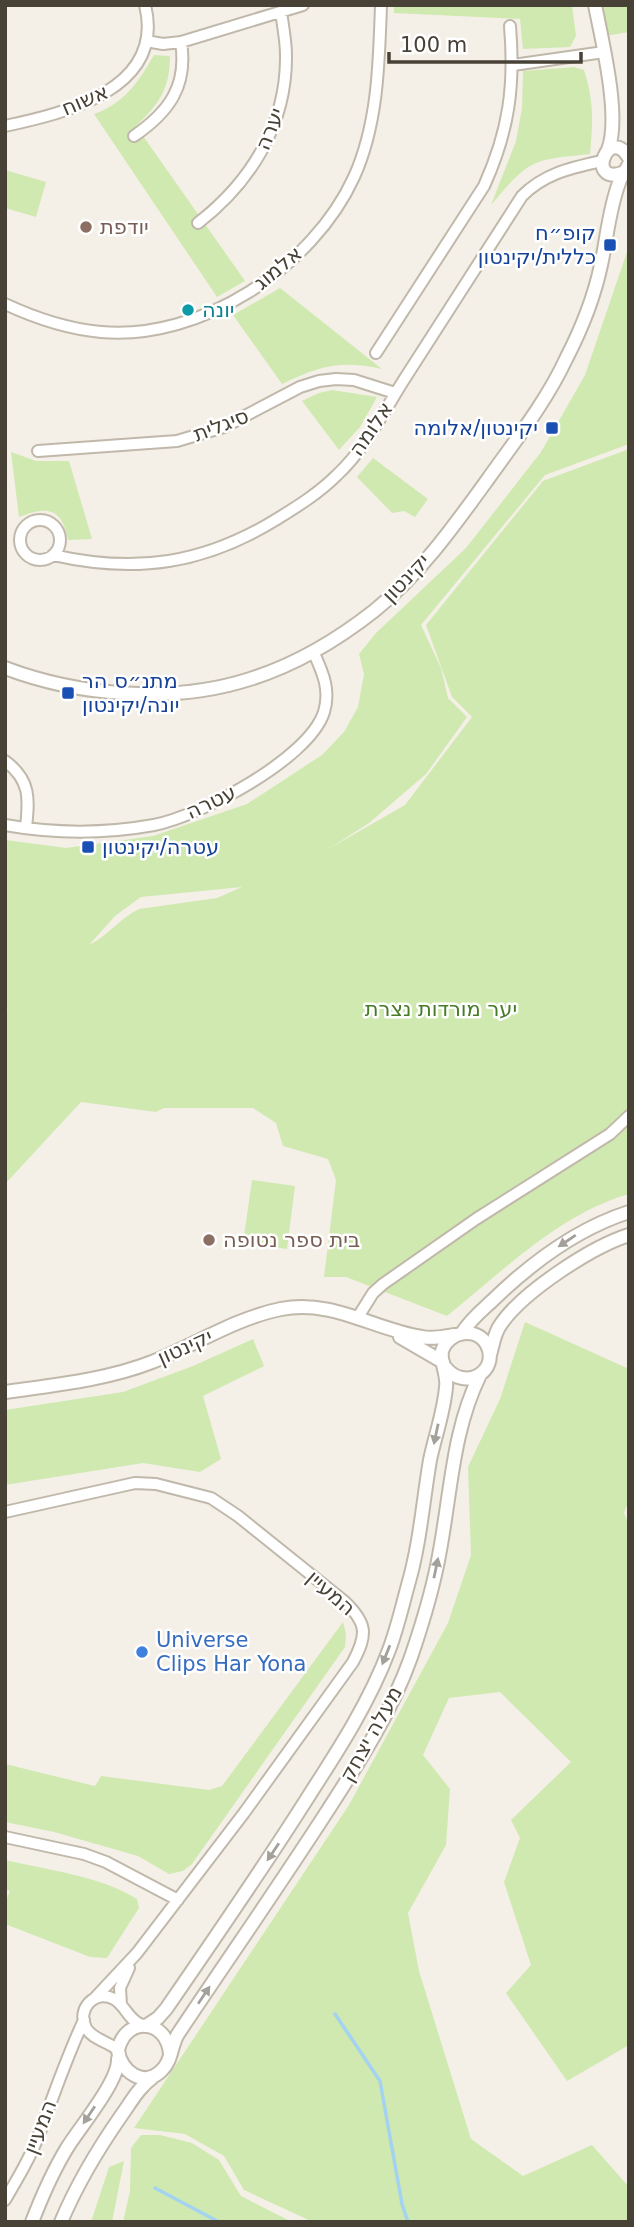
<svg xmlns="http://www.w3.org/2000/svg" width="634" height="2227" font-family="'DejaVu Sans',Heebo,sans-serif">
<rect width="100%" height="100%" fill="#f4f0e8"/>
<path fill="#d0e9b0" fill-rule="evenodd" d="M394 5H572L576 36 570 47 523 49 520 19 394 13Z
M601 5H629V32L605 36Z
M154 55 170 56C170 89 159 104 136 126L245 281 217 297 94 114C124 104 139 81 154 55Z
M574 67 584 70C594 100 593 123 590 154 531 160 530 159 491 205L516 141 522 108 523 71Z
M5 170 46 182 36 217 5 208Z
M627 252 629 444 545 475 421 625 441 668 448 698 467 717 426 774 369 823 330 848 405 805 472 717 452 697 426 625 543 481 629 449V1194C559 1214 503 1271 447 1316L346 1277H324L336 1180 328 1159 283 1146 276 1123 253 1108H164L156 1112 81 1102 5 1184V1011L9 1009H5L6 840 66 848 153 836 247 804 322 755 344 732 358 707 364 674 359 654 376 633 466 548 541 452 585 375ZM242 887 217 898 139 909C120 918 108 936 89 945L115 916 141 897Z
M280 288 382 369C340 360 320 366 282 384L233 315Z
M332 390 377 397 360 427 339 450 302 401 319 393Z
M11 452 36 461H69L92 539 68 540C62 507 47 506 19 517Z
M373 458 428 499 415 517 404 511 392 513 357 477Z
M252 1180 295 1186 287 1249 243 1243Z
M525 1322 629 1369V1500L624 1513 629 1525V2045L567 2081 506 1993 531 1965 504 1882 520 1838 511 1820 571 1762 500 1692 449 1698 423 1755 450 1789 446 1845 408 1913 419 1971 471 2139 523 2176 592 2145 629 2187V2222H313L244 2190 224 2156 185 2134 134 2128 349 1805 448 1623 471 1555 468 1467 500 1399Z
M253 1339 264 1366 203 1396 221 1459 200 1472 143 1463 5 1485V1410L123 1392 193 1366Z
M343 1622 346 1634 345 1647 192 1864 183 1871 169 1874 138 1856 54 1832 5 1822V1764L95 1786 101 1776 209 1790 222 1786Z
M5 1860C47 1870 101 1876 137 1899L139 1908 107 1958 90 1957 5 1924V1903L10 1891 5 1889Z
M141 2135H160L192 2143 219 2160 241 2196 292 2222H123L130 2191 131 2148Z
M124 2161 112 2222H91L109 2167Z"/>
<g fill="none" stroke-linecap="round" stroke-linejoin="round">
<path stroke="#a4d2f1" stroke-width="3.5" d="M335 2014 380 2081 402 2204 408 2222
M155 2188 219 2222"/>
<defs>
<path id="minor" d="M146 41 163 44 181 42 303 5
M513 65 604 52
M5 126C66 113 166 89 145 5
M134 136C169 112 188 86 181 42
M198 223C251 182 287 124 286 55 286 41 283 26 281 12
M5 304C35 318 68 329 101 332 201 341 313 267 354 177 378 124 379 63 381 5
M376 353 484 186C509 131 515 86 510 26
M38 451 177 441 224 427 300 387 319 381 336 379 354 380 395 393
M20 540a20 20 0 1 1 40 0a20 20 0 1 1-40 0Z
M53 555C136 574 204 564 277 519 298 506 319 493 337 475 366 448 385 409 407 375 445 316 483 256 522 196 545 173 571 168 602 161
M5 761C31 780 29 799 26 828
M5 825C56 834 104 834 154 825 200 816 309 759 324 712 331 689 322 671 313 651
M358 1317 373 1293 383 1284 476 1219 610 1134 629 1116
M5 1512 135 1483 156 1484 211 1498 238 1516 345 1602C368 1624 367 1635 353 1662L244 1813 137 1953 94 1999
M5 1837 84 1854 106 1862 178 1900
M121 2005 120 1988 129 1968
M118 2050C109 2042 92 2039 86 2028 76 2009 95 1989 114 1999 126 2006 128 2020 142 2025
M5 2200C18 2178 31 2156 40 2132 54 2094 67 2056 84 2020"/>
<path id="tertiary" d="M595 5C602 41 621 117 608 150
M622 173C585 185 609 123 629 158
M5 668C79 696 173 704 250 679 295 665 337 640 374 611 420 574 454 526 488 479 515 441 546 402 566 359 581 330 594 298 601 265 607 238 609 209 619 183 621 175 626 171 629 164
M462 1333C470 1320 481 1311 492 1301 531 1263 576 1229 629 1212
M400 1337 443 1362
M490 1355C493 1345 494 1333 501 1324 523 1292 591 1247 629 1235
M5 1392C54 1385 106 1380 152 1362 195 1345 236 1318 281 1309 332 1299 373 1329 422 1337 432 1339 443 1337 454 1335
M146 2026 158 2018 166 2009C215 1938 264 1867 310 1794 339 1749 370 1701 389 1650 397 1629 402 1607 408 1585 420 1544 423 1501 430 1460 435 1436 444 1412 446 1387 448 1376 440 1362 442 1351 448 1331 477 1326 487 1345 500 1372 464 1392 445 1367
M170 2054C167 2019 126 2015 118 2050 120 2071 144 2089 162 2070 172 2061 171 2045 178 2034 228 1959 279 1886 328 1810 359 1762 392 1711 411 1657 423 1622 434 1586 440 1550 451 1491 453 1429 480 1375
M32 2222C42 2196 53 2171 67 2148 80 2127 119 2081 118 2059
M61 2222C77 2184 98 2149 121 2116 131 2102 139 2087 153 2077"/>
</defs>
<use href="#minor" stroke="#c0b8aa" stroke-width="14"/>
<use href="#tertiary" stroke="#c0b8aa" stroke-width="16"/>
<use href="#minor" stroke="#fff" stroke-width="10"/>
<use href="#tertiary" stroke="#fff" stroke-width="12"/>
</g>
<defs><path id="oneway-solid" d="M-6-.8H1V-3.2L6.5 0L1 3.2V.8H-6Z" transform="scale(1.75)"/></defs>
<g fill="#a4a09a">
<use href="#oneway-solid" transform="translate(567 1241) rotate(146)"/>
<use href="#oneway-solid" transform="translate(436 1434) rotate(102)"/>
<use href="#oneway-solid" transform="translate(436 1568) rotate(-78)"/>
<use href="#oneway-solid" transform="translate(386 1655) rotate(112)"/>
<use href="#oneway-solid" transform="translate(273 1852) rotate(124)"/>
<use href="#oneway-solid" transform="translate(204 1995) rotate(-56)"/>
<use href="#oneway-solid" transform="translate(89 2115) rotate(124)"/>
</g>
<g fill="#8d6e63" stroke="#fff" stroke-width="2.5">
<circle cx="86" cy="227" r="7"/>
<circle cx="209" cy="1240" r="7"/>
</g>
<g fill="#1a4fb4" stroke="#fff" stroke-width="2.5">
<rect x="603" y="238" width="14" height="14" rx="3.5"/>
<rect x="545" y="421" width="14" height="14" rx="3.5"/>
<rect x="61" y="686" width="14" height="14" rx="3.5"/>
<rect x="81" y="840" width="14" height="14" rx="3.5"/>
</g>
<circle fill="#0f9aa8" stroke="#fff" stroke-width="2.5" cx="188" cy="310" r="7"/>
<circle fill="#3f7fe0" stroke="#fff" stroke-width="2.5" cx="142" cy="1652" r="7"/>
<g text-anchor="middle" stroke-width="5" stroke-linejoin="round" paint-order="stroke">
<g font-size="21" fill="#484136" stroke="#fff">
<text transform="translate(85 100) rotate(-23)" y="7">אשוח</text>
<text transform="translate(270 129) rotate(-68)" y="7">יערה</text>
<text transform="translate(278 268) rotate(-40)" y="7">אלמוג</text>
<text transform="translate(221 425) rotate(-21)" y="7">סיגלית</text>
<text transform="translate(371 429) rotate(-56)" y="7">אלומה</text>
<text transform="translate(406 578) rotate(-46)" y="7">יקינטון</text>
<text transform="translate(211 802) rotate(-25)" y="7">עטרה</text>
<text transform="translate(185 1347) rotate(-24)" y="7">יקינטון</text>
<text transform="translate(331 1593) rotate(41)" y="7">המעיין</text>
<text transform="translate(371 1734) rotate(-61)" y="7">מעלה יצחק</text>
<text transform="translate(40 2127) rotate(-69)" y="7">המעיין</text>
</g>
<g font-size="21" fill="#785e54" stroke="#fff" text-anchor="start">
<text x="100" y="234">יודפת</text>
<text x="223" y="1247">בית ספר נטופה</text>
</g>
<g font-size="21" fill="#164399" stroke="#fff" text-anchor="end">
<text x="596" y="240">קופ״ח<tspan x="596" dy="24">כללית/יקינטון</tspan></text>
<text x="538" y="435">יקינטון/אלומה</text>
<text x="82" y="688" text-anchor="start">מתנ״ס הר<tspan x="82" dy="24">יונה/יקינטון</tspan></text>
<text x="102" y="854" text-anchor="start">עטרה/יקינטון</text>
</g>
<g font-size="21" fill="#0d838f" stroke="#fff" text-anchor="start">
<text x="202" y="317">יונה</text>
</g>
<g font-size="21" fill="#487b28" stroke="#fff">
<text x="441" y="1016">יער מורדות נצרת</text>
</g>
<g font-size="21" fill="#366cbe" stroke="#fff" text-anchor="start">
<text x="156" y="1647">Universe<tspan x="156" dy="24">Clips Har Yona</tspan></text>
</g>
</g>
<rect width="634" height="2227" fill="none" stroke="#484136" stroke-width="14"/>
<path d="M389 52v10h192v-10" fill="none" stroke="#484136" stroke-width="3.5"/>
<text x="400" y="52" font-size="21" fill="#484136" stroke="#ffffff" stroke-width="5" paint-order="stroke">100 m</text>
</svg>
